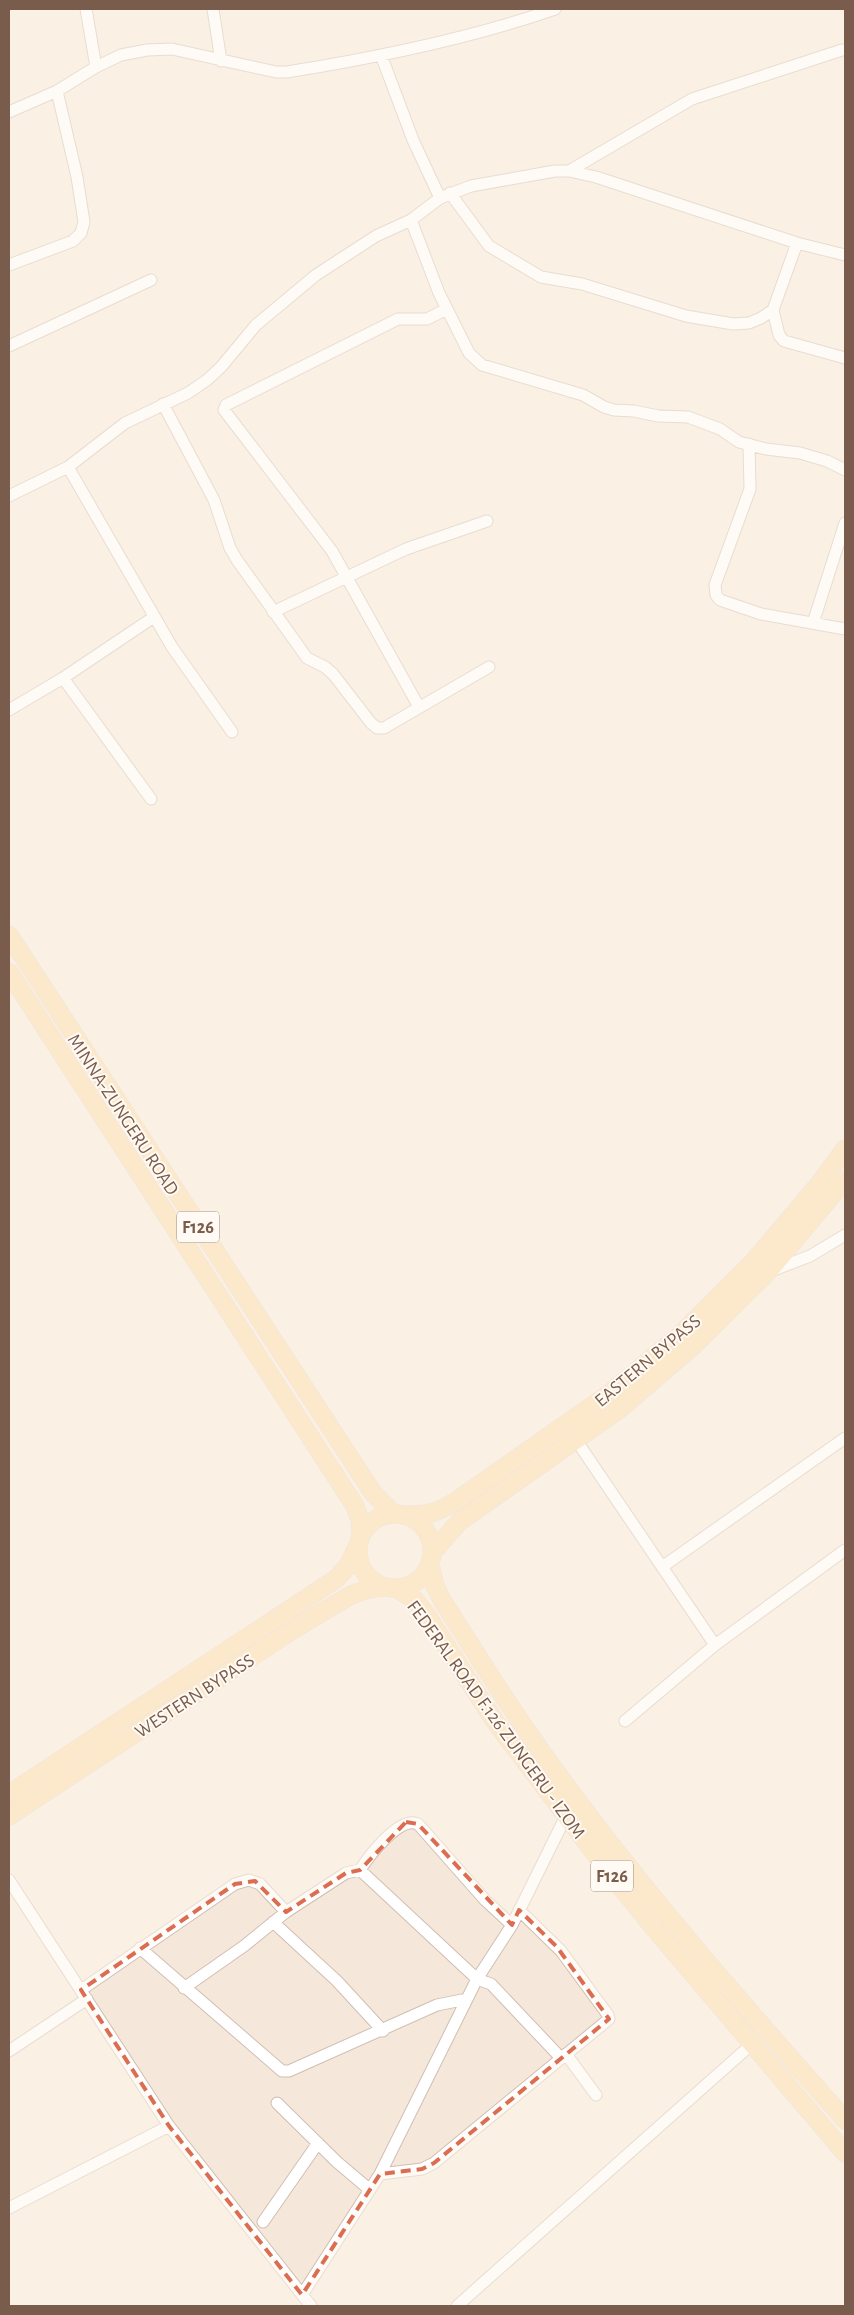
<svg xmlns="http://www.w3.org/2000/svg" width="854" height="2315" font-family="'Alegreya Sans',sans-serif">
<rect width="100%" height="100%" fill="#fdf6ec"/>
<path fill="#f5e8da" d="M9 9H845V2306H9Z"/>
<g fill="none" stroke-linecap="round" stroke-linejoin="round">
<defs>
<path id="street" d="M86 9 96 67
M213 9 221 61
M381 55 413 140 440 198
M9 112 57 91 96 67 121 55 147 50 172 49 276 72H287C374 58 472 38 555 9
M569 171 692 99 842 50
M450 193 489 246 541 277 582 284 686 316 733 324 749 323 761 318 773 310 779 335 784 341 845 358
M411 220 439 293 469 353 482 365 583 395 604 407 614 410 634 411 658 416 688 417 720 429 739 442 766 449 800 453 827 461 845 470
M9 265 73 241 81 233 84 222 77 177 57 91
M773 310 797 243
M9 346 151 280
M163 404 214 500 230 548 237 560 307 658 325 667 333 674 371 723 377 728H384L489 667
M749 444 750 489 715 585 716 595 720 600 761 614 845 629
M68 467 172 647 232 732
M9 496 68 467 125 423 188 393 207 380 221 367 256 325 316 275 376 236 411 220 440 198 471 186 555 171H569L596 177 797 243 845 255
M273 612 406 549 487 521
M813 623 845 523
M63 678 151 799
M419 707 332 551 224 410 226 405 398 319H427L447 309
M9 710 63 678 154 617
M771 1271 810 1256 845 1235
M576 1440 715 1645
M662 1567 845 1438
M625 1721 715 1645 845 1550
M360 1870C369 1856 400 1815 418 1824L485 1900 512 1925
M9 1880 169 2126 311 2306
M273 1922 337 1981 383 2031
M140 1948 282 2071H289L437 2005 467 1999
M184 1988 244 1946 286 1912 346 1873 360 1870 477 1979 491 1984 561 2058
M81 1990 235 1884 249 1880 260 1884 286 1912
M9 2051 87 1999
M566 2054 596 2095
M277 2103 337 2162 370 2190
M380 2174 422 2169 434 2163 609 2019 608 2015 561 1951 519 1910
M9 2208 169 2126
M263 2222 318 2143
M302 2295 380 2174 477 1979 512 1925 566 1816
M457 2306 752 2044"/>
<path id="primary" d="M9 935 373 1493 393 1513
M9 972 355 1506 360 1520 361 1535
M358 1551a37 37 0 1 1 74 0a37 37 0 1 1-74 0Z
M406 1515C429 1515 437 1513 456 1501L609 1394 681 1334 754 1261 820 1183 845 1149
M432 1553 459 1522 621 1408 693 1346 767 1273 845 1180
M430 1564 435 1586 443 1602C473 1648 502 1696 534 1741 628 1875 737 1998 845 2120
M396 1588 415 1600 426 1614 496 1723 609 1872 654 1928 845 2153
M9 1794 336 1579 348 1566 357 1547
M9 1816 294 1629 351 1595 368 1589 385 1587"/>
</defs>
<use href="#street" stroke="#d1beb0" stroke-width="13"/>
<use href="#primary" stroke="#dad1cd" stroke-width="19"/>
<use href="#street" stroke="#fff" stroke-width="11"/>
<use href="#primary" stroke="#fbd9a5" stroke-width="18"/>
</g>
<path d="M0 0H854V2315H0ZM406 1822 418 1824 512 1925 519 1910 557 1947 609 2019 434 2163 422 2169 380 2174 302 2295 169 2126 81 1990 235 1884 255 1881 286 1912 346 1873 360 1870Z" fill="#fdf6ec" fill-opacity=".55" fill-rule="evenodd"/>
<path fill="none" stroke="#dc6d51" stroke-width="4" stroke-dasharray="10 6" stroke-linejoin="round" d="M406 1822 418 1824 512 1925 519 1910 557 1947 609 2019 434 2163 422 2169 380 2174 302 2295 169 2126 81 1990 235 1884 255 1881 286 1912 346 1873 360 1870Z"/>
<g text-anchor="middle" stroke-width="4" stroke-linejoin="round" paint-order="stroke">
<g fill="#fffaf3" stroke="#a28b7f" stroke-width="1">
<rect x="177" y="1211.5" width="42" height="31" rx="4"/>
<rect x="591" y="1860.5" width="42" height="31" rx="4"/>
</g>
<g font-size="18" font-weight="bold" fill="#7a5c4d">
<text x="198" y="1233">F126</text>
<text x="612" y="1882">F126</text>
</g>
<g font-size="19" fill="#7a5c4d" stroke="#fffaf3">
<text transform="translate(124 1114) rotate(57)" y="7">MINNA-ZUNGERU ROAD</text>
<text transform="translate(647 1360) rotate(-40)" y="7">EASTERN BYPASS</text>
<text transform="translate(194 1695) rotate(-33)" y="7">WESTERN BYPASS</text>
<text transform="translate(497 1719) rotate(54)" y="7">FEDERAL ROAD F.126 ZUNGERU - IZOM</text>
</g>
</g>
<rect width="854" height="2315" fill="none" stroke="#7a5c4d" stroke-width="20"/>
</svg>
